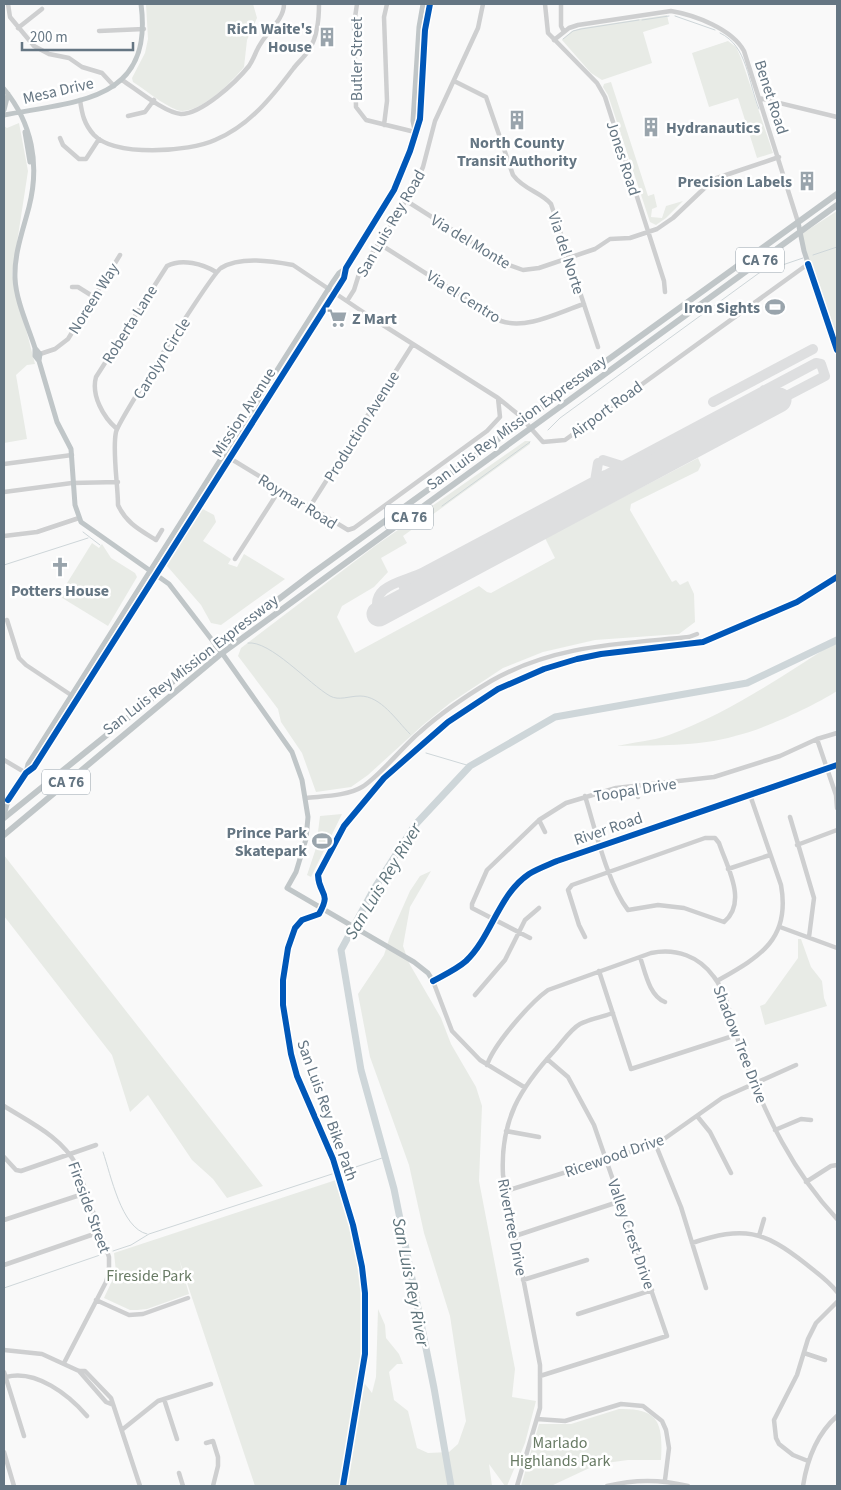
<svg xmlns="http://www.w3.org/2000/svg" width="841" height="1490" font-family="'Source Sans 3',sans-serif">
<rect width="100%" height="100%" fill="#f9f9f9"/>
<path fill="#e8ebe6" d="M146 4H253L257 18 247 40 244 67C232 82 197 117 177 110 162 104 147 91 133 82L132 78 145 53 148 39Z
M667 15 669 24 643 32 652 63 602 80 591 73 562 40 572 31 581 28Z
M728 41 736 47 741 58 773 153 757 158 738 98 709 107 692 53Z
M611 82 648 196 654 194 657 207 652 209 651 217 662 218 666 206 683 201 666 218 656 225 650 222 608 95 603 87 604 84Z
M19 123 28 171 12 275 35 364 27 365 16 375 27 439 4 443V126L7 128Z
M837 211V350L800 235Z
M525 441H530V444L403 536 407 543 381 558 388 572 374 587 342 606 337 617 355 653 479 586 487 592 491 593 555 558 545 538 698 458 701 465 698 471 631 504 630 510 672 582 676 580 680 585 688 581 694 594 695 622 679 634 595 640 543 652 503 668 450 703 423 725 368 775 351 787 316 792 302 753 281 722 278 709 238 656 241 648 375 546Z
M201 508 214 515 216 522 203 541 231 559 228 564 237 567 244 554 285 579 221 625 211 623 201 605 167 566V562Z
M92 543 99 548 102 544 111 558 135 573 137 577 108 626 59 596Z
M837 641V691C812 707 764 729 735 736 698 747 655 745 617 746 634 742 653 741 669 735 729 713 784 675 837 641Z
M342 814 311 877 307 875 316 848 320 816Z
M4 855 7 859 263 1186 227 1198 213 1179 192 1160 148 1095 130 1112 112 1055 4 916Z
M431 871 410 907 403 946 409 963 441 1018 451 1044 476 1087 482 1106 479 1181 515 1369 512 1397 536 1401 525 1443 507 1486H505L489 1464 492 1486H255L179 1259 189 1294 147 1309 137 1310H130L104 1298 116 1272 114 1253 339 1179C360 1245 371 1310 362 1380L372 1393 376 1377 378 1309 385 1325 386 1338 399 1354 403 1364H397L389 1372 394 1400 408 1411 417 1448 428 1453 449 1452 458 1444 466 1421 450 1316 424 1233 409 1165 370 1057 358 994 384 955 390 936 410 891 420 876Z
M798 939H801L811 967 822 981 824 998 827 1006 765 1025 760 1006 765 1004 798 958Z
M619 1409C660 1408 663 1424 661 1460H628L598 1464 551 1486H521L539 1424H571Z"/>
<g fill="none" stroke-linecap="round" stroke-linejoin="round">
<path stroke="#ced6d9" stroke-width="1" d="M675 16 715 30
M642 20 669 16
M720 33C748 46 748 83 759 109
M563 39 573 31 581 29 639 20
M769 106 775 112
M813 255 837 247
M548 430 560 418 759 273 803 258
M442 506 530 442
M83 532 100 545
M4 565 88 538
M248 643C270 640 309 684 330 696 339 701 349 696 360 696 381 696 396 720 410 734
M426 753 470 766
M103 1152C111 1175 121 1228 147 1234
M344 1171 385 1157
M113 1251 131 1245 149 1234 332 1174
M4 1288 103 1254"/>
<path stroke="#ced6d9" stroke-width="7" d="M451 1486 434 1388 394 1189 361 1070 341 950 374 889 415 825 470 766 555 717 747 683 837 640"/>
<path stroke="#dedfe0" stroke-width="10" d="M713 402 813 349
M761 410 764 403 762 394 764 390
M713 418 710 422 712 429 717 432 721 431
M638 458 635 463 638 469 648 470
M603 460 622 466
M595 481 598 463
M596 498 605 475
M473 546 478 547 482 553 478 561
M409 598 403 585 410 579
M379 614C368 584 405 582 424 572L816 363 821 364 825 376 779 400"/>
<path stroke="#dedfe0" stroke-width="25" d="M379 614 779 400"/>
<path stroke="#cecfd0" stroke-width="4.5" d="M8 4 10 17 34 46 49 54 69 58 82 67 102 73 114 86
M357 4 354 24 356 107 366 120 415 132
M545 4 548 33 597 83 605 97 664 281 665 292
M561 4V26L564 32
M18 28 42 9
M99 31 144 29
M554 40 569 28 578 25 671 11C695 15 732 29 744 51L798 222
M122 80C136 89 165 113 181 114 202 114 236 82 249 66 254 59 256 50 261 43 269 30 284 19 284 4
M454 81 486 97 513 175C524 190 541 192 551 204L598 347
M759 98 837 117
M80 100C82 114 84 124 94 135 115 157 189 152 215 140 249 126 272 97 293 69 298 62 306 56 310 48 318 35 319 18 319 4
M128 116 145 112 154 100
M384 125 387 101 384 17 387 4
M60 138 63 145 79 159H86L99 139
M405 200 506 264 523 270 539 268 595 249 610 239 630 238 657 229 673 218 714 179 779 157
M378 243 501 321C527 330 559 312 584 304
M72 287H78L94 297
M347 301 354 290 359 274 413 189 423 167 435 121 478 28 483 4
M40 354 55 349 68 339 120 255
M117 429C103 417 91 395 96 377L167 266C182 258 203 264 216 272
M223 454 348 530 354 528 487 431 500 417 498 398
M4 464 72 455
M4 492 72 483 118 482
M309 508 413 344
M162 530 156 540C140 530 126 523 118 505 118 485 112 450 116 432 119 420 212 274 221 268 240 256 272 261 293 265L375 320 498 398 519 415 543 442 565 440 808 264
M4 536 37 532 79 518
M235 559 280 489
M7 620 19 658 26 665 77 699
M817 739 836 795 837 808
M4 760 26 773
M637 786 638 797
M306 798C323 796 347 796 362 787 379 777 403 746 420 732 441 713 466 696 491 681 554 645 619 644 689 637L697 634
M790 817 814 898 809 937
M539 820 545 832
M797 845 837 830
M728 869 770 855
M780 927 837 948
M585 937 579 925 568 890 572 885 705 838H715L719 843C727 867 748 902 724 922L684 908 658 905 628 910C608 885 595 828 585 796
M530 938 472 908V904L487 870 539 820 566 803 616 788 714 777 780 756 817 739 837 733
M640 957C645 971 649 996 665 1002
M599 971 631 1069 736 1035
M433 981 452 1031 480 1060 524 1087
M717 981C759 957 791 940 781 885L750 795
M475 995 505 960 525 920 539 908
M487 1065C494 1044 530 1003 548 990L651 953C676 948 699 956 714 977 729 996 734 1032 743 1055 766 1116 793 1172 837 1219
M4 1106C31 1123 62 1137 77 1166L109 1257V1271L106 1282 64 1363
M697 1116 710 1132 731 1173
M775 1130 801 1119 811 1120
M506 1131 539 1137
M655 1143 681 1207 706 1288
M4 1157 16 1170 21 1171 96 1145
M806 1182 831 1166 837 1165
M506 1191 630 1152 664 1139 722 1098 796 1065
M4 1220 86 1193
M515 1236 621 1201
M759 1236 764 1219
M692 1243C744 1226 763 1230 806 1264 817 1273 829 1281 837 1292
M4 1265 100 1232
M523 1280 587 1260
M96 1300 129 1315 143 1314 188 1298
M578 1314 652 1290
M4 1350 42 1354 79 1371H85L111 1398 140 1486
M804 1353 825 1360
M79 1371 106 1402 111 1404
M4 1372 24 1436
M540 1376 667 1336 594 1125 568 1077 547 1059
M6 1377C36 1369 69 1395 87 1416
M164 1399 177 1439
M537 1419 565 1421 621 1404 643 1406 662 1421 666 1430 669 1448 665 1480
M123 1429 158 1401 211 1384
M206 1443 213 1441 218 1457V1466L213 1486
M4 1452 14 1486
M808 1461 793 1455 779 1444 776 1438 774 1420 797 1375 808 1339 816 1323 837 1302
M179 1473 183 1486
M517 1486 540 1408V1365L503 1175C500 1120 520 1088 556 1049 563 1041 571 1029 580 1024 590 1019 602 1017 613 1013
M607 1486C635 1479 660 1479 688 1486
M803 1486C807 1460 817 1434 837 1416"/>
<path stroke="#c0c6c8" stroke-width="5" d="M4 89C32 123 40 164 29 207 23 230 14 254 15 278 16 301 28 326 35 348
M4 110 8 94
M4 115C77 101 154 102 141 4
M415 131 413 121 419 27 423 4
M25 132 30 162
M798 222 804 251 837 350
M35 348 40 354 39 361 35 356Z
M39 361 57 422 71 449 75 505 81 522 169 584 222 653 292 752 302 780 308 817 306 839 296 872 287 888 414 962 428 973 433 981C444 975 457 969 466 961 492 936 498 895 529 874 537 869 548 865 557 861L837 765
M257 415 255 410 261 400
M26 773 28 764 332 283 339 273 346 268
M4 805 26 773 34 767 344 278 346 268 394 190 410 151 420 119 425 30 430 4
M4 815 8 801"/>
<path stroke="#c0c6c8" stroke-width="6" d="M4 818 217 646 313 573 837 194
M4 835 222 653 837 205"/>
<defs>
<path id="cycleway" d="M808 264 837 350
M8 800 26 773 34 767 344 278 346 268 394 190 410 151 420 119 425 30 430 4
M433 981C444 975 457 969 466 961 492 936 498 895 529 874 537 869 548 865 557 861L837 765
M343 1486 365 1354V1293L362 1267 353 1225 333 1159 297 1076 291 1054 283 1005V980L288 948 295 928 302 920 319 914C332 891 319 896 318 875L344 826 384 778 448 722 498 689 544 669 577 659 601 654 703 642 797 602 837 577"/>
</defs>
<use href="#cycleway" stroke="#fff" stroke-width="9"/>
<use href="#cycleway" stroke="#0057b8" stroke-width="6"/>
</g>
<defs>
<symbol id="building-bare" viewBox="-9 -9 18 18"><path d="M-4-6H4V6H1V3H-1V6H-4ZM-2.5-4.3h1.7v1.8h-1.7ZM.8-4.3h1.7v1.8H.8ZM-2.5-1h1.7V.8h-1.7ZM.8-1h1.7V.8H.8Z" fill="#99a4ac" stroke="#fff" stroke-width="2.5" paint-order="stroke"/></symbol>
<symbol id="stadium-bare" viewBox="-9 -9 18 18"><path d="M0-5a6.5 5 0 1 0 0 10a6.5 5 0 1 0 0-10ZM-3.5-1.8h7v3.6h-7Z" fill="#99a4ac" stroke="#fff" stroke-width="2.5" paint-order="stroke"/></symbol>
<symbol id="supermarket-bare" viewBox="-9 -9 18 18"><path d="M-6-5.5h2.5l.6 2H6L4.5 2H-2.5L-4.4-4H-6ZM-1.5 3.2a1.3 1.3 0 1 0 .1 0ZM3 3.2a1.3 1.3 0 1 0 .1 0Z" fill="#99a4ac" stroke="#fff" stroke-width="2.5" paint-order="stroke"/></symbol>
<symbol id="church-bare" viewBox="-9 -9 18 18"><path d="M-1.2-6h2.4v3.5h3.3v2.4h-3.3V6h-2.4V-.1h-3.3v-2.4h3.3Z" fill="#99a4ac" stroke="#fff" stroke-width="2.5" paint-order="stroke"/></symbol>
</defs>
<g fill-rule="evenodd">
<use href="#building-bare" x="313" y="23" width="28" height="28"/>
<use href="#building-bare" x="503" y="106" width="28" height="28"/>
<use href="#building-bare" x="637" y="113" width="28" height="28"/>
<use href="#building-bare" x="793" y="167" width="28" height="28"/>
<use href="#stadium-bare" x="761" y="293" width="28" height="28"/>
<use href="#supermarket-bare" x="323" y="304" width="28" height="28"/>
<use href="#church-bare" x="46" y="553" width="28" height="28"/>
<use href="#stadium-bare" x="308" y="827" width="28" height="28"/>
</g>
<g text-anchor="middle" stroke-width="5" stroke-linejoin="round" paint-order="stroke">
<g fill="#fff" stroke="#939fa8" stroke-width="1">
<rect x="736" y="247.5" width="48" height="25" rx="4"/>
<rect x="385" y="504.5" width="48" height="25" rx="4"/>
<rect x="42" y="769.5" width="48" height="25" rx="4"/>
</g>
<g font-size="15" font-weight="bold" fill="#657683">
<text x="760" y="265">CA 76</text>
<text x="409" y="522">CA 76</text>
<text x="66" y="787">CA 76</text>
</g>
<g font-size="16" font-weight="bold" fill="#657683" stroke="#fff" text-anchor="end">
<text x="312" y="34">Rich Waite's<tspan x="312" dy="18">House</tspan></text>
<text x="666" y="133" text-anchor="start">Hydranautics</text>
<text x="517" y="148" text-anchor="middle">North County<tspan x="517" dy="18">Transit Authority</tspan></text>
<text x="792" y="187">Precision Labels</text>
<text x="760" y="313">Iron Sights</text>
<text x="352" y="324" text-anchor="start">Z Mart</text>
<text x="60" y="596" text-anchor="middle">Potters House</text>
<text x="307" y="838">Prince Park<tspan x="307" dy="18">Skatepark</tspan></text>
</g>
<g font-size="16" fill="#657683" stroke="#fff">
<text transform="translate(356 59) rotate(-90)" y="6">Butler Street</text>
<text transform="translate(58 90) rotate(-13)" y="6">Mesa Drive</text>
<text transform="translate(772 97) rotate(72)" y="6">Benet Road</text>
<text transform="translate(624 158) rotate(72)" y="6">Jones Road</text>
<text transform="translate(390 223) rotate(-60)" y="6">San Luis Rey Road</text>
<text transform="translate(471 241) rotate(31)" y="6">Via del Monte</text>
<text transform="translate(567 253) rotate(72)" y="6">Via del Norte</text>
<text transform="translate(464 296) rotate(32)" y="6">Via el Centro</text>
<text transform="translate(93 298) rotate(-58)" y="6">Noreen Way</text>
<text transform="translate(129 324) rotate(-58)" y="6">Roberta Lane</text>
<text transform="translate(161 358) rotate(-58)" y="6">Carolyn Circle</text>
<text transform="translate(606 409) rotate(-36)" y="6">Airport Road</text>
<text transform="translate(243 412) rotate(-57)" y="6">Mission Avenue</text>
<text transform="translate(516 422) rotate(-36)" y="6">San Luis Rey Mission Expressway</text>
<text transform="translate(361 426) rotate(-58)" y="6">Production Avenue</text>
<text transform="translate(298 501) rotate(32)" y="6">Roymar Road</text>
<text transform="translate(190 664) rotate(-38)" y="6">San Luis Rey Mission Expressway</text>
<text transform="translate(635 789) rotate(-9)" y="6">Toopal Drive</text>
<text transform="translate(608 828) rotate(-19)" y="6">River Road</text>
<text transform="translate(741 1044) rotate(69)" y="6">Shadow Tree Drive</text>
<text transform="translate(328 1110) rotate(70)" y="6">San Luis Rey Bike Path</text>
<text transform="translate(614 1155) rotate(-19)" y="6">Ricewood Drive</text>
<text transform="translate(90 1207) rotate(70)" y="6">Fireside Street</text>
<text transform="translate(513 1227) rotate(79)" y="6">Rivertree Drive</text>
<text transform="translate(632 1234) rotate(71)" y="6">Valley Crest Drive</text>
</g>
<g font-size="16" fill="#687a64" stroke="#fff">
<text x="149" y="1281">Fireside Park</text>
<text x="560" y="1448">Marlado<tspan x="560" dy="18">Highlands Park</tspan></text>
</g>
<g font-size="18" font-style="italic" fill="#60757c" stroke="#fff">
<text transform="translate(383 881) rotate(-59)" y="6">San Luis Rey River</text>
<text transform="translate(411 1282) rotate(79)" y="6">San Luis Rey River</text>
</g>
</g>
<rect width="841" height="1490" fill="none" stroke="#657683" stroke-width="10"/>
<path d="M22 42v8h111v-8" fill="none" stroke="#657683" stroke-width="2.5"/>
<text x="30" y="42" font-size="15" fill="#657683" stroke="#ffffff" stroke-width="4" paint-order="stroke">200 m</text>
</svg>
